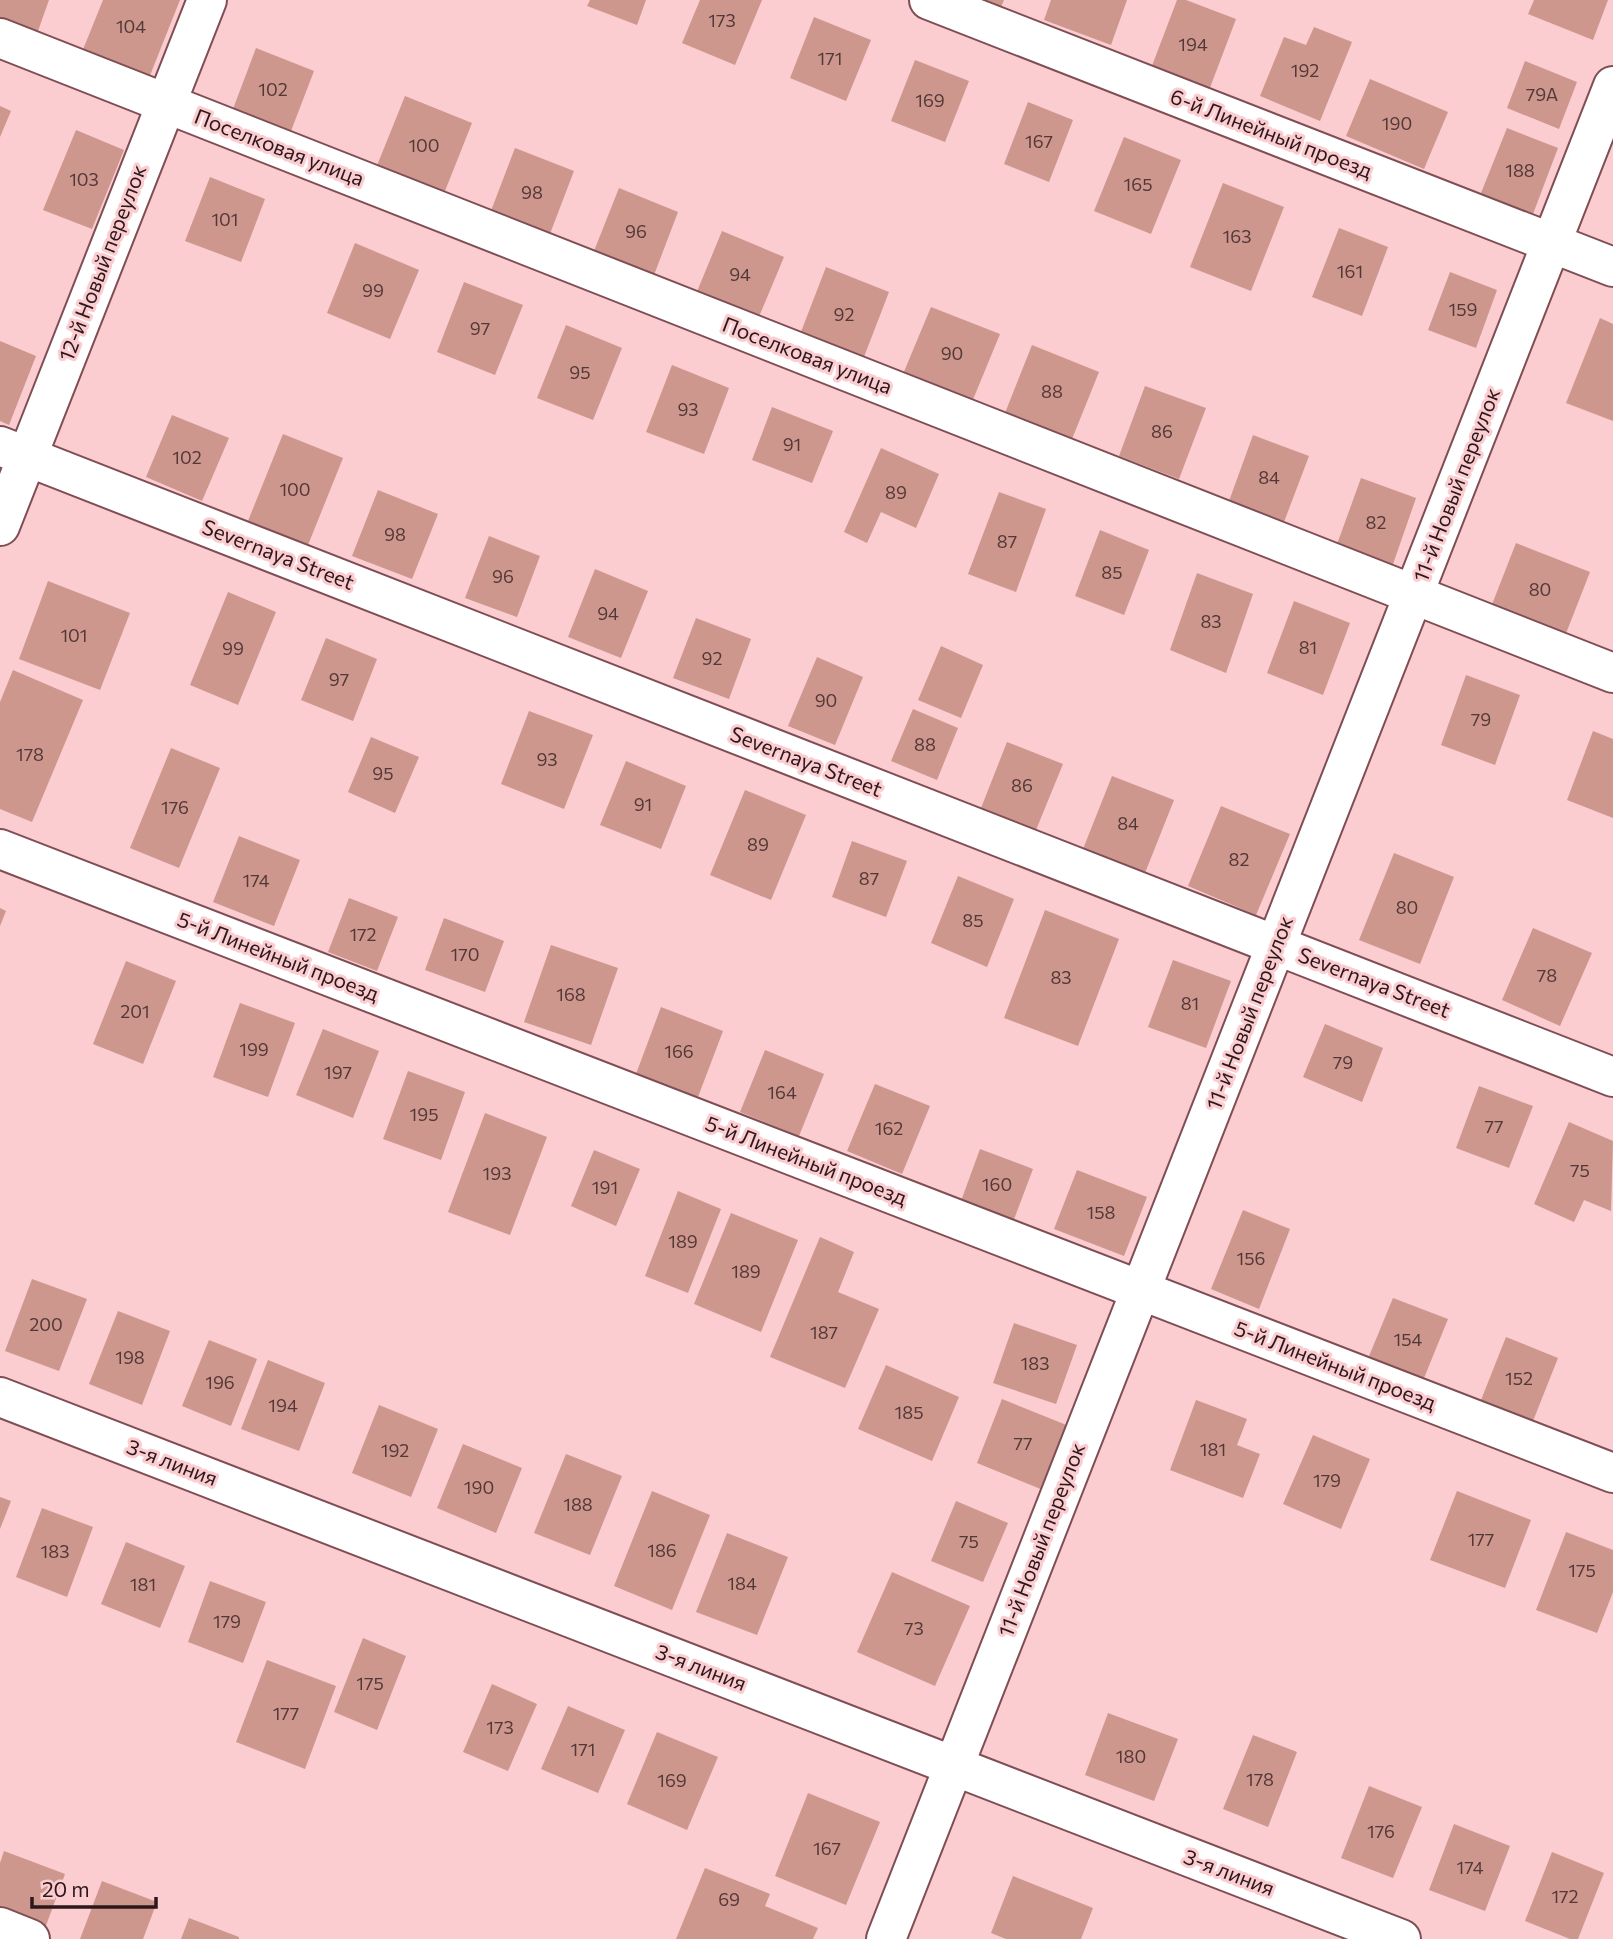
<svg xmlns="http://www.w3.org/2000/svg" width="1613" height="1939" font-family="Commissioner,sans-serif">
<rect width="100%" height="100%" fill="#fbccd0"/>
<path fill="#cd978d" d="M0 0H49L38 31 0 17Z
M103 0H180L149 78 82 52Z
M590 0H646L637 25 587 6Z
M700 0H762L735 65 682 43Z
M970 0H1004L999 12Z
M1051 0H1127L1111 45 1044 20Z
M1177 0H1186L1236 19 1208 93 1150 71Z
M1534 0H1608L1593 40 1528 14Z
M814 17 871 40 846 101 790 78Z
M1314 27 1352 42 1320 121 1260 96 1284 37 1306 45Z
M256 48 314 71 291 131 233 109Z
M915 60 969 81 945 142 891 121Z
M1525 61 1577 82 1559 129 1507 108Z
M1370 79 1448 112 1424 169 1346 136Z
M405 96 472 123 443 196 376 168Z
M1028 102 1073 120 1049 182 1004 164Z
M0 106 11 111 0 137Z
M1507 128 1558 148 1533 214 1481 193Z
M76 130 124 150 92 229 43 210Z
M1124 137 1181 160 1151 234 1094 211Z
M515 148 574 171 548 239 489 216Z
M210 177 265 199 241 262 185 241Z
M1223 183 1284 207 1251 291 1190 267Z
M619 188 678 212 654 275 594 251Z
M1339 228 1388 247 1362 316 1312 297Z
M722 231 784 257 758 319 696 294Z
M355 243 419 270 390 339 327 313Z
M826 267 889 292 862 362 799 337Z
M1450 272 1497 290 1476 348 1428 330Z
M464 282 523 305 495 375 437 352Z
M931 307 1000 334 972 402 903 374Z
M1600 318 1613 324V421L1566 403Z
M566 325 622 348 593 420 537 398Z
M0 341 36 356 9 425 0 421Z
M1032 345 1099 372 1072 439 1005 413Z
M672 365 729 388 704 454 646 432Z
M1145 386 1206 408 1179 479 1119 456Z
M772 407 833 431 812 483 752 460Z
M172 415 229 438 202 501 146 477Z
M283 434 343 458 308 545 248 521Z
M1253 435 1309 456 1284 522 1229 501Z
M881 448 939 474 916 528 881 512 867 543 844 532Z
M1361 478 1416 498 1392 567 1336 547Z
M378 490 438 514 412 579 352 556Z
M999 492 1046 509 1016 592 968 574Z
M1100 530 1149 550 1124 615 1075 596Z
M489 536 540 556 517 617 465 598Z
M1516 543 1590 572 1565 636 1491 607Z
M595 569 648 591 621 658 568 637Z
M1197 573 1253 594 1226 673 1170 650Z
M48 581 130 613 100 690 19 659Z
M228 592 276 612 238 705 190 685Z
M1294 601 1350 623 1323 695 1267 673Z
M696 618 751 639 729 699 673 678Z
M326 638 377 659 353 721 301 700Z
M941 646 983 665 961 718 918 700Z
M817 657 863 677 835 745 788 726Z
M13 670 83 700 32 822 0 809V702Z
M1466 675 1520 695 1495 765 1441 745Z
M913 709 958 728 937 780 891 761Z
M529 711 593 735 564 809 501 784Z
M1593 731 1613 739V818L1567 800Z
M371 737 419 757 395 813 348 792Z
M1007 742 1063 764 1036 830 981 808Z
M171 748 220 768 179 868 130 848Z
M626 761 686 786 661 849 600 825Z
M1112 776 1174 800 1145 873 1083 849Z
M745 790 806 815 771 900 710 875Z
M1221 806 1290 834 1256 915 1188 886Z
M239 836 300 860 274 926 213 902Z
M852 841 907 861 886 917 832 897Z
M1394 853 1454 877 1420 964 1359 940Z
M958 876 1014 899 987 967 931 943Z
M349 898 398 917 377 971 328 952Z
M0 908 6 911 0 926Z
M1045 910 1119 939 1078 1046 1004 1018Z
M444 918 504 941 485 992 425 970Z
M1533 928 1592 953 1560 1026 1502 1000Z
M551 945 618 968 591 1045 524 1022Z
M1173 960 1231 981 1206 1048 1148 1027Z
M126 961 176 981 143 1064 93 1044Z
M240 1003 295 1023 268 1097 213 1077Z
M661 1007 723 1031 698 1097 636 1074Z
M1325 1024 1383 1048 1362 1102 1303 1077Z
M323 1029 379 1051 353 1118 296 1095Z
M765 1050 824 1074 799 1136 740 1112Z
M408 1071 465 1092 441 1160 383 1139Z
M875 1084 930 1106 902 1174 847 1151Z
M1479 1086 1533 1106 1509 1168 1456 1148Z
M485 1113 547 1137 510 1235 448 1212Z
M1569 1122 1613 1141 1611 1211 1584 1200 1574 1222 1534 1204Z
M980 1149 1033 1169 1013 1222 961 1201Z
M594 1150 640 1169 616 1226 571 1206Z
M1077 1170 1147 1197 1124 1256 1054 1229Z
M678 1191 721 1209 688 1293 645 1276Z
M1243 1210 1290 1229 1259 1309 1211 1289Z
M731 1213 798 1240 761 1332 694 1304Z
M820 1237 854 1252 838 1292 879 1309 845 1388 770 1357Z
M32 1279 87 1299 59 1371 5 1351Z
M1393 1298 1448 1319 1422 1383 1367 1361Z
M118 1311 170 1331 142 1405 89 1384Z
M1014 1323 1077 1345 1056 1404 993 1383Z
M1506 1337 1558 1358 1533 1421 1481 1400Z
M209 1340 257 1359 231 1426 182 1406Z
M268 1360 325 1383 299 1451 241 1429Z
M886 1365 959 1397 932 1461 858 1429Z
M1002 1399 1069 1426 1043 1490 977 1463Z
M1196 1400 1247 1419 1237 1445 1260 1454 1243 1498 1170 1470Z
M379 1405 438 1429 411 1497 352 1473Z
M1313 1435 1370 1459 1341 1529 1283 1504Z
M463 1444 522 1468 496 1533 437 1508Z
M566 1454 622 1476 590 1555 534 1533Z
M652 1491 710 1515 672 1610 614 1586Z
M1457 1491 1531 1520 1505 1588 1430 1560Z
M0 1497 11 1501 0 1529Z
M956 1501 1008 1523 983 1582 931 1561Z
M42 1508 93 1527 67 1597 16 1577Z
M1566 1532 1613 1550V1592L1597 1633 1536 1610Z
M727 1533 788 1557 757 1635 696 1612Z
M126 1542 185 1566 160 1628 101 1604Z
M892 1572 970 1606 935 1686 857 1652Z
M210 1581 266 1602 243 1663 188 1642Z
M363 1638 406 1656 377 1730 334 1712Z
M267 1660 336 1686 305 1769 236 1742Z
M492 1684 537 1704 508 1771 463 1752Z
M568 1706 625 1730 598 1793 541 1769Z
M1108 1713 1178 1739 1154 1801 1085 1775Z
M657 1732 718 1757 687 1830 627 1804Z
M1253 1735 1297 1752 1268 1827 1223 1809Z
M1369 1786 1422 1807 1393 1878 1341 1858Z
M808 1793 880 1822 846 1905 775 1876Z
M1454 1824 1510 1846 1485 1911 1429 1890Z
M4 1851 65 1874 44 1931 0 1914V1863Z
M1552 1852 1604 1873 1578 1939H1570L1525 1921Z
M705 1868 770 1894 765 1906 818 1928 813 1939H676Z
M1013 1876 1093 1908 1081 1939H1006L991 1933Z
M102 1881 157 1902 143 1939H80Z
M189 1918 239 1937V1939H181Z"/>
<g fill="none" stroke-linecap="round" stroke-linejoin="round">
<defs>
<path id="street" d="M929 0 1613 267
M0 38 1613 673
M0 446 1613 1077
M0 526 207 0
M0 849 1613 1473
M0 1397 1401 1939
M0 1927 30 1939
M886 1939 1613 86"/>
</defs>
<use href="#street" stroke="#7f4e54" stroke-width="42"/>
<use href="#street" stroke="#fff" stroke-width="38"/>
</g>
<g text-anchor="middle" stroke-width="6" stroke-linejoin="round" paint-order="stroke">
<g font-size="18" fill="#543838">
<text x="722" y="27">173</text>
<text x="131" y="33">104</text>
<text x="1193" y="51">194</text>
<text x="830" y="65">171</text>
<text x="1305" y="77">192</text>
<text x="273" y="96">102</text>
<text x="1542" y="101">79А</text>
<text x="930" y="107">169</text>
<text x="1397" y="130">190</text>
<text x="1039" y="148">167</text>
<text x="424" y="152">100</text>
<text x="1520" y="177">188</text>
<text x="84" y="186">103</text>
<text x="1138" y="191">165</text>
<text x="532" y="199">98</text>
<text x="225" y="226">101</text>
<text x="636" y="238">96</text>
<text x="1237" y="243">163</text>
<text x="1350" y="278">161</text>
<text x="740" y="281">94</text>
<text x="373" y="297">99</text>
<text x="1463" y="316">159</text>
<text x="844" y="321">92</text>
<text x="480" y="335">97</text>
<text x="952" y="360">90</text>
<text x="580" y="379">95</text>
<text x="1052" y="398">88</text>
<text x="688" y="416">93</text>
<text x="1162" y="438">86</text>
<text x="792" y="451">91</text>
<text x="187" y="464">102</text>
<text x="1269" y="484">84</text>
<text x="295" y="496">100</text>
<text x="896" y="499">89</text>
<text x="1376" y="529">82</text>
<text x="395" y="541">98</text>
<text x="1007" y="548">87</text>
<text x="1112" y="579">85</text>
<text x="503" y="583">96</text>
<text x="1540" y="596">80</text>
<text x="608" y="620">94</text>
<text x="1211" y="628">83</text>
<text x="74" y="642">101</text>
<text x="1308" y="654">81</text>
<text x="233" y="655">99</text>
<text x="712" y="665">92</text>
<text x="339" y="686">97</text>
<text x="826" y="707">90</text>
<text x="1481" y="726">79</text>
<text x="925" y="751">88</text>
<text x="30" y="761">178</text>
<text x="547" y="766">93</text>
<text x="383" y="780">95</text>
<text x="1022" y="792">86</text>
<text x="643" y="811">91</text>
<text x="175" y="814">176</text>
<text x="1128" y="830">84</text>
<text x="758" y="851">89</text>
<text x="1239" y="866">82</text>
<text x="869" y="885">87</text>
<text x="256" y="887">174</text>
<text x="1407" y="914">80</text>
<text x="973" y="927">85</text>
<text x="363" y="941">172</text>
<text x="465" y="961">170</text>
<text x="1547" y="982">78</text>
<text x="1061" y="984">83</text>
<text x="571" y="1001">168</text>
<text x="1190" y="1010">81</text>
<text x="135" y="1018">201</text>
<text x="254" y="1056">199</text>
<text x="679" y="1058">166</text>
<text x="1343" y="1069">79</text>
<text x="338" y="1079">197</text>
<text x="782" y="1099">164</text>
<text x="424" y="1121">195</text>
<text x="1494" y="1133">77</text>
<text x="889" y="1135">162</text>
<text x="1580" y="1177">75</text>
<text x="497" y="1180">193</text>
<text x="997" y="1191">160</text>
<text x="605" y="1194">191</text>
<text x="1101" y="1219">158</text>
<text x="683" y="1248">189</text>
<text x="1251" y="1265">156</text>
<text x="746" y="1278">189</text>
<text x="46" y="1331">200</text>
<text x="824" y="1339">187</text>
<text x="1408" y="1346">154</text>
<text x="130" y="1364">198</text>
<text x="1035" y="1370">183</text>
<text x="1519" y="1385">152</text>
<text x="220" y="1389">196</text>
<text x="283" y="1412">194</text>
<text x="909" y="1419">185</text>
<text x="1023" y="1450">77</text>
<text x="1213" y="1456">181</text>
<text x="395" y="1457">192</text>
<text x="1327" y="1487">179</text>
<text x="479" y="1494">190</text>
<text x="578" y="1511">188</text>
<text x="1481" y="1546">177</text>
<text x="969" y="1548">75</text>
<text x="662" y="1557">186</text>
<text x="55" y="1558">183</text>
<text x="1582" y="1577">175</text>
<text x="742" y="1590">184</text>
<text x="143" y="1591">181</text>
<text x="227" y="1628">179</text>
<text x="914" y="1635">73</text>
<text x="370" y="1690">175</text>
<text x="286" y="1720">177</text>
<text x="500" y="1734">173</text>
<text x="583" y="1756">171</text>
<text x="1131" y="1763">180</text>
<text x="1260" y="1786">178</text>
<text x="672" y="1787">169</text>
<text x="1381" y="1838">176</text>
<text x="827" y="1855">167</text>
<text x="1470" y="1874">174</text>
<text x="1565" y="1903">172</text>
<text x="729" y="1906">69</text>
</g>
<g font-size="21" fill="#2c181b" stroke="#fbccd0">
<text transform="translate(1271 134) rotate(21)" y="7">6-й Линейный проезд</text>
<text transform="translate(279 148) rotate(21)" y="7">Поселковая улица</text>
<text transform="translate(103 263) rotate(-69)" y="7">12-й Новый переулок</text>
<text transform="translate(807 356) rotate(21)" y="7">Поселковая улица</text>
<text transform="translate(1457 485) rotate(-69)" y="7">11-й Новый переулок</text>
<text transform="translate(278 555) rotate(21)" y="7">Severnaya Street</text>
<text transform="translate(806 762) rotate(21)" y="7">Severnaya Street</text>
<text transform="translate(278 957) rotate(21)" y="7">5-й Линейный проезд</text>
<text transform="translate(1374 983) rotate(21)" y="7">Severnaya Street</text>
<text transform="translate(1250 1013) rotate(-69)" y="7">11-й Новый переулок</text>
<text transform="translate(806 1161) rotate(21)" y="7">5-й Линейный проезд</text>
<text transform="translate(1335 1366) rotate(21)" y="7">5-й Линейный проезд</text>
<text transform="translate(172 1463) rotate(21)" y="7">3-я линия</text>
<text transform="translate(1042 1540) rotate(-69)" y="7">11-й Новый переулок</text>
<text transform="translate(701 1668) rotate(21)" y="7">3-я линия</text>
<text transform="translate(1229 1873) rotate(21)" y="7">3-я линия</text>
</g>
</g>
<path d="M32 1897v10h124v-10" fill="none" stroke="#2c181b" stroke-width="3.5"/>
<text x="42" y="1897" font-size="21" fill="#2c181b" stroke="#fbccd0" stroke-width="5" paint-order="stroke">20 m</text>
</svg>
